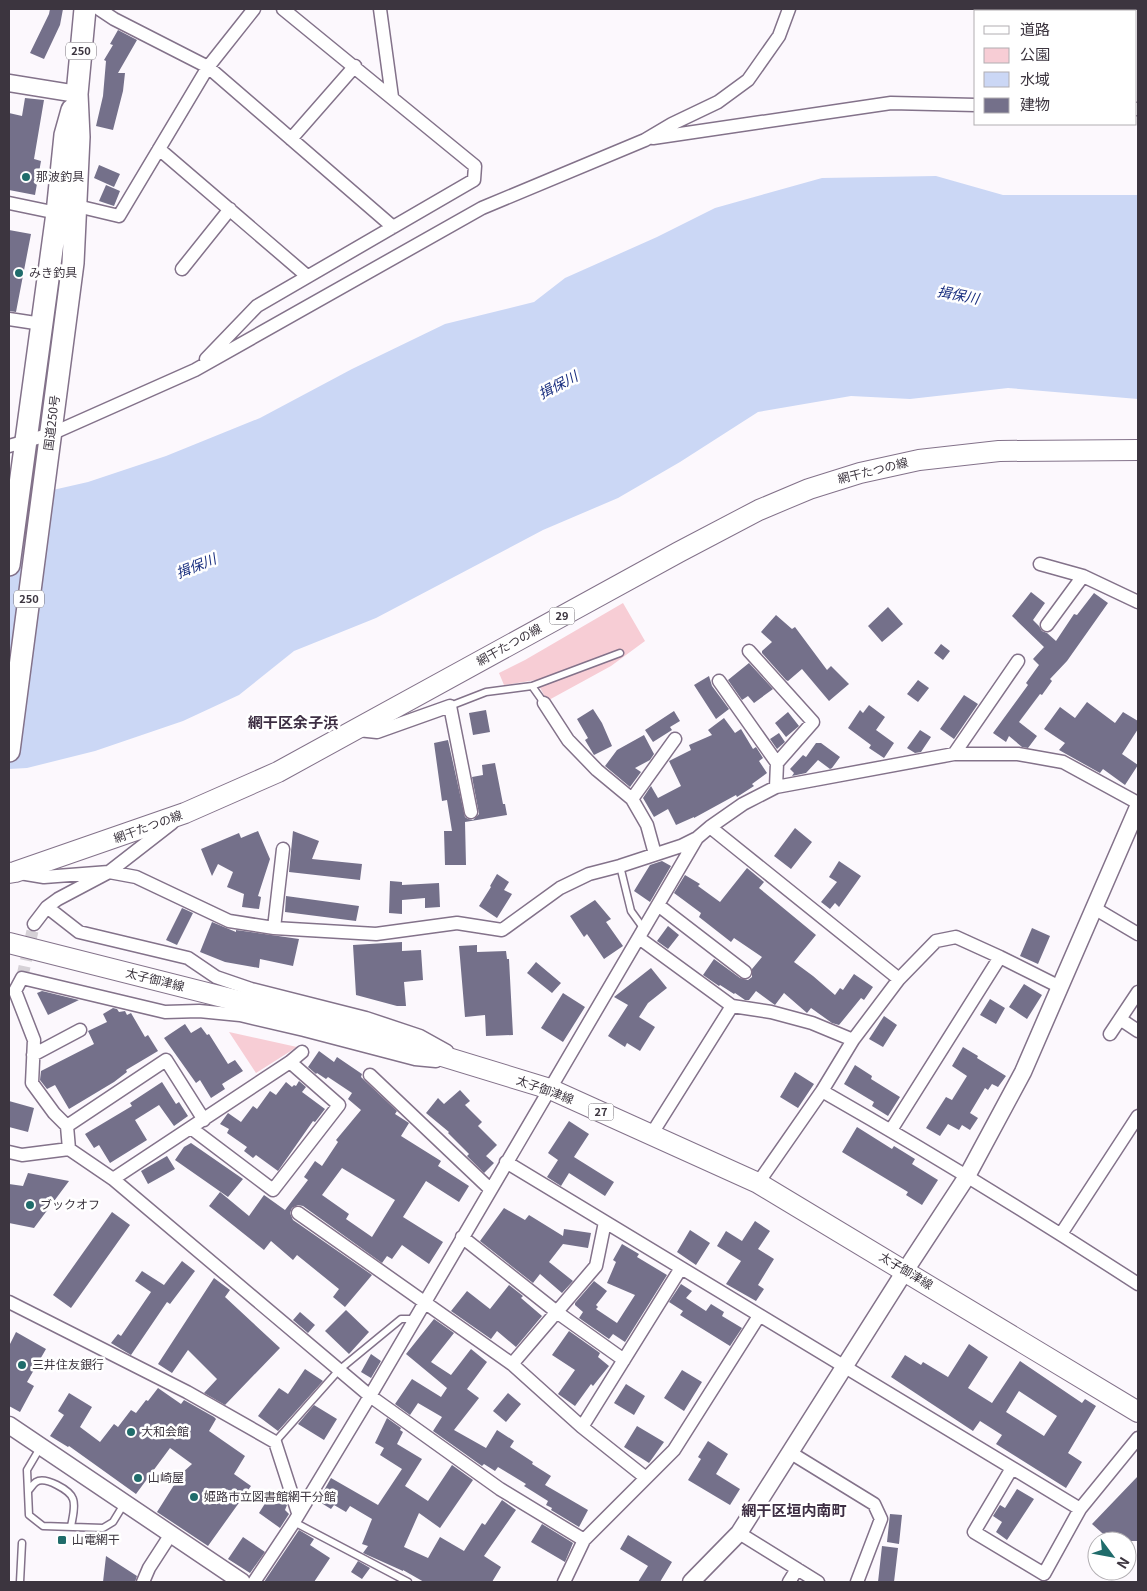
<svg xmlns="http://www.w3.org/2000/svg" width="1147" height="1591" font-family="Georgia,'Noto Sans JP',serif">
<rect width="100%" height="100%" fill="#fcf8fd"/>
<path fill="#f7cdd5" d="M623 603 645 641 611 666 547 701 536 680 504 685 499 673 525 660Z
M229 1032 297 1047 256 1073Z"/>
<path fill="#cbd7f5" d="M936 176 1003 195H1138V399L1008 388 910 399 851 396 758 412 680 462 618 498 543 530 376 618 294 651 239 695 183 721 95 751 27 768 9 769V500L88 482 166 456 260 418 352 369 445 324 534 302 565 278 657 237 715 208 822 178Z"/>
<path fill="#74708a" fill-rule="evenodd" d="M50 9H63L60 25 44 59 30 53 49 14Z
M118 30 137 40 118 73H125L123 91 113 130 96 126 103 96 106 61 104 60 113 45 110 44Z
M25 98 44 100 34 159 41 161 35 195 9 190V113L22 116Z
M99 165 120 174 114 187 94 178Z
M106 185 120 191 114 206 99 201Z
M9 230 31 234 16 312 9 311Z
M1031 592 1045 603 1033 620 1039 626 1042 631 1047 633 1056 641 1074 614 1077 615 1094 593 1108 603 1067 661 1050 679 1052 681 1042 695 1040 694 1019 722 1037 736 1028 748 1022 747 1009 736 1006 742 993 733 1028 685 1026 683 1039 665 1033 659 1044 647 1012 616Z
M888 607 903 624 882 642 868 626Z
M776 615 792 629 795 627 827 670 831 666 849 684 829 701 802 669 788 681 786 680 762 653V651L772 642 761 632Z
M941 644 950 651 943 660 934 653Z
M749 663 773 689 754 703 748 696 742 700 728 680Z
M709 676 712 686 729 709 716 719 694 685Z
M918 680 929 688 918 702 907 694Z
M964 695 978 704 954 739 940 729Z
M1087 702 1115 723 1123 712 1138 721V729L1122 754 1138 765 1125 785 1103 769 1100 773 1059 750 1065 743 1044 729 1060 707 1075 718Z
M869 705 885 717 876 730 894 743 884 758 869 748 871 745 848 728 860 710 863 713Z
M593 709 602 723 612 746 594 755 585 740 588 738 577 719Z
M486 710 490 732 473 735 469 713Z
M674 711 680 721 670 727 672 730 653 742 645 730Z
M788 712 799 726 786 737 775 723Z
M724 718 735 733 741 729 753 749 756 747 763 758 759 761 767 773 752 784 754 786 737 797 736 795 694 818V817L676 825 668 809 654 817 643 798 651 786 658 798 681 786 669 761 691 750 689 745 712 735 708 730Z
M920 730 931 737 921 752 915 753 907 748Z
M779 733 785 742 777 749 770 739Z
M644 735 654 754 650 760 635 768 641 772 630 787 605 766 617 750Z
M448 740 465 817 468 819 473 820 479 814 472 777 483 775 482 765 495 763 503 804H505L507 815 465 822 466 865H445L444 831H452L447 800 442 801 434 743Z
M816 743H821L840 757 832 768 830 769 818 760 806 773 792 776 794 773 790 769 803 755 806 757Z
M795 828 812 842 791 869 774 856Z
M258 831 270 859 258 896 261 897 259 909 242 907 244 894 227 887 233 872 218 864 212 876 201 849 239 833 241 838Z
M293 831 319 841 312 859 362 864 360 880 289 872Z
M662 861 671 866 650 902 634 891 650 865Z
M839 861 861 876 839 907 835 903 830 909 821 902 837 882 829 877Z
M747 868 764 882 759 888 816 935 794 962 813 976 835 995 840 988 843 990 854 974 873 987 864 1000 861 998 839 1025 832 1023 811 1008 807 1013 784 993 775 1005 756 991 749 1000H745L735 993 734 994 720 985 719 986 703 975 714 959 740 978 748 980 752 977V969L762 957 734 938 731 942 699 917 701 913 674 893 685 875 700 884 698 886 720 902Z
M497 874 509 882 504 890 512 894 497 918 479 906 491 887 490 886Z
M390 881 402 882V885L439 883 440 907 425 908V898L402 900V914L389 913Z
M286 896 359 906 356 921 285 912Z
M595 900 611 919 606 922 623 946 604 959 587 934 584 937 570 916Z
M182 908 193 913 177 945 166 940Z
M212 922 236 932V930L299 939 293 966 260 959 259 968 225 962 200 952Z
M668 926 679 935 668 949 657 941Z
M1032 928 1050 936 1038 964 1020 956Z
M402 942V951L421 950 423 980 404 982 406 1006H397L356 995 353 945Z
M477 945V952L506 951 507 959H509L513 1035 486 1036 485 1015 465 1017 459 946Z
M536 962 561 983 552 993 527 973Z
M651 968 667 988 648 1003 639 1017 655 1027 640 1051 627 1043 625 1047 608 1036 628 1005 614 997Z
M1024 984 1042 995 1027 1019 1009 1007Z
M42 991 79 1000 48 1015 37 993Z
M563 993 585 1007 563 1042 541 1028Z
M990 999 1005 1008 996 1024 980 1015Z
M113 1008 117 1009 119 1012 125 1011 127 1015 131 1013 145 1037 148 1035 158 1051 126 1070 127 1072 114 1082 69 1109 55 1085 47 1089 40 1080 41 1071 94 1044 88 1031 107 1022 103 1014Z
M884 1016 897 1025 883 1047 869 1039Z
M185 1024 191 1033 201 1027 207 1035 209 1034 228 1064 235 1060 243 1071 222 1084 225 1089 211 1098 200 1080 196 1083 164 1038Z
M963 1047 978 1056 977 1058 1006 1076 998 1087 992 1084 988 1090 985 1088 970 1113 978 1118 970 1130 962 1125 959 1130 948 1124 940 1136 926 1128 946 1097 952 1100 967 1076 952 1066Z
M319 1051 334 1062 337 1057 362 1074 361 1077 397 1111 395 1114 409 1123 401 1136 441 1161 438 1166 469 1186 459 1202 426 1181 403 1217 443 1242 429 1264 402 1245 392 1259 387 1256 382 1263 303 1206 298 1205 292 1208 290 1213 293 1220 372 1275 345 1307 333 1297 339 1289 297 1255 293 1260 271 1241 264 1250 209 1206 220 1192 249 1216 264 1195 285 1210 308 1180 304 1177 315 1161 322 1166 338 1142 336 1140 361 1110 348 1099 352 1093 328 1077 326 1079 317 1073 316 1074 308 1067ZM342 1168 395 1200 372 1237 346 1219 349 1214 322 1195Z
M855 1065 872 1076 871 1079 900 1097 888 1116 872 1106 874 1102 844 1084Z
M795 1072 814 1084 798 1108 780 1097Z
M299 1081 306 1087 302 1092 325 1109 315 1122 313 1121 278 1171 256 1155 253 1158 244 1151 247 1147 227 1133 229 1129 220 1124 228 1113 241 1122 253 1106 257 1109 270 1091 276 1095 286 1082 292 1087 294 1085 296 1086Z
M162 1082 176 1104 179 1102 188 1116 174 1126 159 1105 135 1120 147 1140 110 1163 99 1145 94 1148 85 1134 132 1106 130 1103Z
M460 1090 470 1101 465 1105 482 1122 478 1126 497 1145 486 1156 494 1163 484 1173 467 1156 469 1154 448 1133 449 1132 426 1113 438 1098 444 1104Z
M9 1101 34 1108 28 1132 9 1127Z
M569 1121 589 1134 574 1157 614 1182 605 1196 569 1173 561 1186 547 1177 558 1160 548 1153Z
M857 1127 892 1149 894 1146 915 1159 912 1164 938 1180 922 1205 906 1195 908 1192 842 1152Z
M191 1143 243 1179 228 1197 175 1160 184 1147Z
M167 1156 175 1169 148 1184 141 1171Z
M28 1173 69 1181 34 1228 9 1223V1184L23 1186Z
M504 1208 525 1220 529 1215 563 1236 564 1229 591 1233 588 1248 563 1244 549 1262 573 1281 562 1293 540 1274 533 1283 480 1241Z
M112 1212 130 1225 71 1308 53 1295Z
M755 1221 770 1231 758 1249 774 1259 758 1285 764 1289 756 1301 726 1284 741 1261 717 1246 726 1231 742 1241Z
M690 1230 710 1243 696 1265 677 1252Z
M622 1244 639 1254 637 1257 667 1275 625 1342 613 1334 609 1339 579 1318 583 1312 575 1305V1303L594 1281 607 1291 596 1305 598 1307 596 1309 617 1323 635 1295 607 1283 616 1262 613 1260Z
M182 1261 195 1271 170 1304 167 1302 131 1355 111 1343 118 1334 121 1336 151 1292 135 1281 142 1271 164 1285Z
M214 1278 230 1290 225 1297 280 1348 225 1405 204 1393 217 1379 188 1350 172 1373 158 1364Z
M681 1284 692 1291 686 1298 706 1311 711 1304 724 1312 722 1316 742 1328 730 1346 680 1315 683 1311 669 1302Z
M509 1285 523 1296 521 1298 542 1316 516 1347 497 1331 491 1339 451 1311 467 1291 490 1309Z
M346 1310 369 1332 349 1354 325 1331Z
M300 1312 315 1325 308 1333 293 1320Z
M434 1319 454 1333 431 1362 451 1375 471 1349 487 1362 467 1389 479 1398 454 1430 486 1448 497 1430 514 1441 510 1447 533 1462 532 1464 551 1476 545 1485 588 1510 579 1527 551 1510 552 1508 546 1505 548 1501 524 1486 526 1484 498 1467 495 1471 484 1464 482 1466 433 1431 442 1417 418 1403 410 1415 395 1404 412 1379 441 1397 447 1388 406 1354Z
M569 1331 600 1353 598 1357 609 1366 593 1386 591 1384 575 1406 558 1394 575 1370 552 1355Z
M16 1332 46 1349 27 1382 34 1386 20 1412 9 1406V1346Z
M969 1344 988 1357 968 1388 992 1403 1020 1361 1082 1403 1085 1399 1096 1406 1068 1453 1082 1462 1066 1488 996 1444 1002 1435 980 1421 973 1431 891 1377 905 1355 921 1365 923 1362 948 1377ZM1019 1391 1057 1416 1044 1436 1006 1412Z
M371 1354 381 1361 371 1378 361 1372Z
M305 1369 323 1381 278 1431 258 1416 279 1388 288 1394Z
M682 1370 702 1382 684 1411 664 1398Z
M626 1384 645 1396 634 1415 614 1403Z
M158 1388 181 1404 184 1400 214 1417 216 1419 209 1431 245 1456 234 1474 251 1486 208 1546 157 1512 181 1474 192 1464 170 1448 136 1494 69 1446 68 1447 50 1436 64 1415 58 1411 69 1393 92 1407 80 1427 100 1442 114 1424 118 1427 131 1410 136 1413 146 1400 148 1401Z
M508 1393 521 1404 506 1422 493 1411Z
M314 1405 337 1419 324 1440 298 1424Z
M387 1418 401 1428 400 1430 403 1432 397 1444 422 1459 405 1486 428 1501 452 1465 473 1480 440 1528 419 1513 404 1547 428 1558 440 1537 464 1551 482 1523 485 1525 502 1500 516 1510 484 1556 501 1567 492 1582H424L403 1570V1571L363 1553 368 1546 362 1544 372 1519 350 1506 346 1512 334 1505 331 1509 318 1501 331 1478 378 1505 402 1469 380 1455 384 1448 375 1443Z
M637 1426 664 1442 649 1463 624 1447Z
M708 1441 728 1454 716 1474 740 1489 730 1505 688 1480 701 1459 698 1457Z
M1138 1476V1541H1111L1092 1524Z
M1017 1489 1034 1499 1007 1540 996 1532 1002 1522 993 1516 1000 1505 1005 1508Z
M271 1494 287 1505 285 1510 289 1514 280 1528 259 1513Z
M890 1514 902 1515 899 1544 887 1542Z
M542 1524 573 1543 565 1562 531 1542Z
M299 1530 314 1539 310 1545 330 1558 314 1582H264Z
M628 1535 672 1562 660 1582H638L648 1566 620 1549Z
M243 1537 265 1552 250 1573 228 1559Z
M882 1546 898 1548 894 1582H878Z
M106 1556 137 1576 135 1582H103Z
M358 1561 370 1568 362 1579 351 1572Z"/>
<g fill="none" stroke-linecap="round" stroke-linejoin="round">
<path stroke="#d6d1d7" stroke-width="12" stroke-dasharray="12 6" stroke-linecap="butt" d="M22 978 34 924"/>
<defs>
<path id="service" d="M532 686 620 653
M450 706 486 692 532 686 544 703
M620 866 631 911 644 929
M275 1442 339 1370 401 1319H415
M40 1448 27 1470 29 1515 43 1526 103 1528 113 1522 124 1504
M28 1491C31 1488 33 1484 36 1482 45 1476 70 1490 73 1499 76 1507 72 1519 71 1527
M294 1522 408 1582
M20 1582 22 1543"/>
<path id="minor" d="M99 9 114 19 208 67 393 227
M380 9 392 97
M1136 109H1138
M653 138 891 103 976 105
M291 139 355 66
M159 149 307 276
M9 203 57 213
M77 206 119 216 208 67 254 9
M182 269 230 209
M9 319 42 324
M206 359 257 306 474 180 475 166 283 9
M9 446 51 434 195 370 482 208 645 140 672 124 718 102 748 80 779 36 789 9
M1040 564 1083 576 1138 602
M1047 625 1083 576
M749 651 813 722 777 763
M719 681 777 763 776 787
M544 703 568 740 597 770 632 799 647 825 655 854
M358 730 377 732 450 706 471 812
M954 754 1018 661
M632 799 675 739
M710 827 899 979
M20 873 44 877 109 872 136 877 229 921 274 928 376 934 457 923 502 930 560 888 589 874 620 866 681 846 697 838
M658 905 745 972
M47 907 79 932 188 958 216 977 251 989 366 1018 420 1036 447 1051
M1094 908 1138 934
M34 924 47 907 58 899 109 872 172 823
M274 928 283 849
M639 938 732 1006 771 1012 812 1023 853 1040
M1120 1019 1138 1031
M1110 1034 1138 992
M33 1055 80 1030
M370 1075 490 1189
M822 1091C929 1152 1035 1217 1138 1284
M67 1126 166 1060 204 1120
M191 1128 273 1190 339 1105 290 1062
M891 1130 1000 957
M651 1135 732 1006
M69 1149 67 1126 54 1113 32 1083 34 1040 15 991 22 978 165 1012 199 1011 240 1015 304 1030 415 1059 436 1061
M9 1152 22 1155 69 1149 113 1179 370 1396 500 1489 584 1540
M506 1162 1080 1509 1138 1438
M113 1179 290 1062 302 1052
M758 1183 822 1091 853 1040 899 979 936 941 956 937 1000 957 1060 987
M298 1213 512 1364 582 1427 646 1478
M1061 1234 1138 1116
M462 1237 558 1313 624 1360
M9 1302 187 1392 275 1442 298 1513
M512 1364 596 1266 605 1222
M582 1427 681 1268
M791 1453 874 1504 881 1519 857 1582
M1012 1468 974 1532 1044 1574 1080 1509
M739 1533 818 1582
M143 1582 149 1568 171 1534
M254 1582 294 1522 370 1396 697 838 710 827 743 804 776 787 954 754H1018L1063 762 1138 803
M564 1582 584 1540 674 1450 759 1316
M789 1582 797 1569"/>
<path id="tertiary" d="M9 83 77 94
M9 1425 242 1582
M691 1582 739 1533 905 1271 966 1178 1023 1072 1138 807"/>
<path id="primary" d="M9 873 15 872 185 813 278 772 679 552 759 510 809 489 860 473 919 460 999 451 1138 450
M9 943 373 1035 550 1089 758 1183 1138 1412"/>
<path id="trunk" d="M9 565 57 213 65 135 72 110
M9 751 73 263 79 137 77 94 85 9"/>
</defs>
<use href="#service" stroke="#83728a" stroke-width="9"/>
<use href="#minor" stroke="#83728a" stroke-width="15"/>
<use href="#tertiary" stroke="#83728a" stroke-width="19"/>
<use href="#primary" stroke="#83728a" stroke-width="22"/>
<use href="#trunk" stroke="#83728a" stroke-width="24"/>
<use href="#service" stroke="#fff" stroke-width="6"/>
<use href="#minor" stroke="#fff" stroke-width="12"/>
<use href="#tertiary" stroke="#fff" stroke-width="16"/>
<use href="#primary" stroke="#fff" stroke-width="20"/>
<use href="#trunk" stroke="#fff" stroke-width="21"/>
</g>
<g fill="#206c6b" stroke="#fff" stroke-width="2">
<circle cx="26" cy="177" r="5"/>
<circle cx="19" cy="273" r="5"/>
<circle cx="30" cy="1205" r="5"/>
<circle cx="22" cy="1365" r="5"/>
<circle cx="131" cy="1432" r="5"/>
<circle cx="138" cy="1478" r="5"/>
<circle cx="194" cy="1497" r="5"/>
<rect x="57" y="1535" width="10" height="10" rx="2.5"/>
</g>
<g text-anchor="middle" stroke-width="5" stroke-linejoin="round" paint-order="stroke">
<g fill="#fff" stroke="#767279" stroke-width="1">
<rect x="66" y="42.5" width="30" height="17" rx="4"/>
<rect x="14" y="590.5" width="30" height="17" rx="4"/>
<rect x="549.5" y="607.5" width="25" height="17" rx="4"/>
<rect x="588.5" y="1103.5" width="25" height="17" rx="4"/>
</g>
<g font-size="11" font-weight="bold" fill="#3c353f">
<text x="81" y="55">250</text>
<text x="29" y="603">250</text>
<text x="562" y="620">29</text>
<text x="601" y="1116">27</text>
</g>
<g font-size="12" fill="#3c353f" stroke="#fff" text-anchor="start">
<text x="36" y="181">那波釣具</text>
<text x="29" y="277">みき釣具</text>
<text x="40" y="1209">ブックオフ</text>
<text x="32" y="1369">三井住友銀行</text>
<text x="141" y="1436">大和会館</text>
<text x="148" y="1482">山崎屋</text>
<text x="204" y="1501">姫路市立図書館網干分館</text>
<text x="72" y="1544">山電網干</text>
</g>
<g font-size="12" fill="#3c353f" stroke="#fff">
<text transform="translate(52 423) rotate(-83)" y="4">国道250号</text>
<text transform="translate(873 471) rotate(-14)" y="4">網干たつの線</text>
<text transform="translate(509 645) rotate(-29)" y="4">網干たつの線</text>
<text transform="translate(148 827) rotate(-20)" y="4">網干たつの線</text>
<text transform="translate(155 980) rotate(14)" y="4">太子御津線</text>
<text transform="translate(545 1090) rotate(20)" y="4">太子御津線</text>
<text transform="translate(906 1271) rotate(31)" y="4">太子御津線</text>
</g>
<g font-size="14" font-style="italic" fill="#1b3080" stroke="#fff">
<text transform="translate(958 295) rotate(11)" y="5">揖保川</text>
<text transform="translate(558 385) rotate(-28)" y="5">揖保川</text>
<text transform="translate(196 566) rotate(-22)" y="5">揖保川</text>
</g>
<g font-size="15" font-weight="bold" fill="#3d2e43" stroke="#fff">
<text x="293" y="728">網干区余子浜</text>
<text x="794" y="1516">網干区垣内南町</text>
</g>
</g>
<rect width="1147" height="1591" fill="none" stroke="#3c353f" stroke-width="20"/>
<rect x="974" y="10" width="162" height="115" fill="#ffffff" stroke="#b1aeb2"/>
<rect x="984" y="26" width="25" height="8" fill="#ffffff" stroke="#b1aeb2"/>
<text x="1020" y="35" font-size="15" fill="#3c353f">道路</text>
<rect x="984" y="48" width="25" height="15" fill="#f7cdd5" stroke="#b1aeb2"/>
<text x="1020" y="60" font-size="15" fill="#3c353f">公園</text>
<rect x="984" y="72" width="25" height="15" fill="#cbd7f5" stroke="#b1aeb2"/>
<text x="1020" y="85" font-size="15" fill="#3c353f">水域</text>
<rect x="984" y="98" width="25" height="15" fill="#74708a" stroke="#b1aeb2"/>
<text x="1020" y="110" font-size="15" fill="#3c353f">建物</text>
<g transform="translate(1112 1556) rotate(122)"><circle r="24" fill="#ffffff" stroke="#b1aeb2"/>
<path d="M0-4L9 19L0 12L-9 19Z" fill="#206c6b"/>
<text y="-8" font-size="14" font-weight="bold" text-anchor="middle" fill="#3c353f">N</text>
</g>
</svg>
